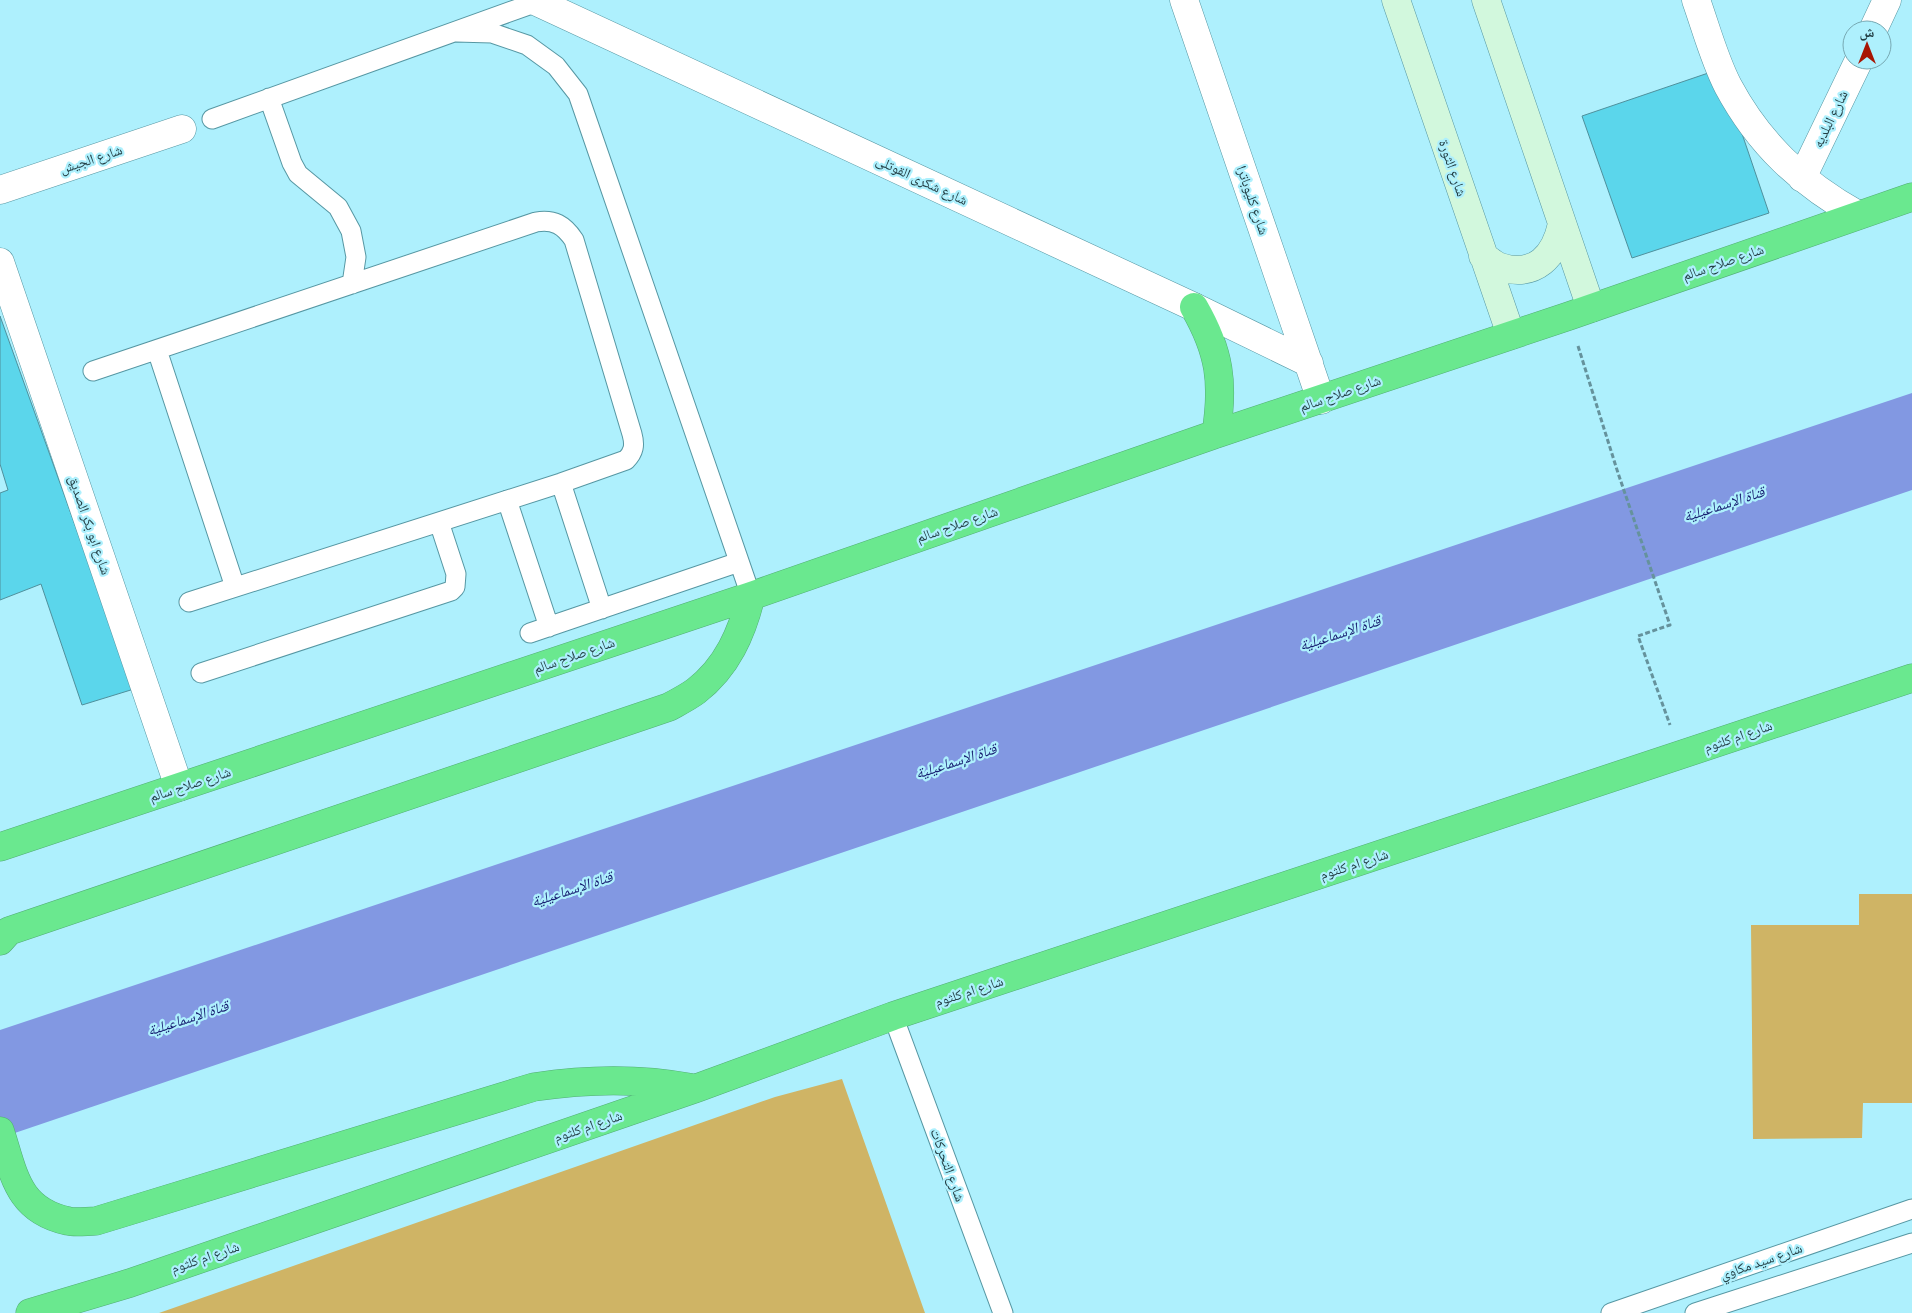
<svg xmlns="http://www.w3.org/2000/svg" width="1912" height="1313" font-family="'Fira Sans Condensed','Noto Naskh Arabic',sans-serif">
<rect width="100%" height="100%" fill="#aef0fd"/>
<path fill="#cfb465" d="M1859 894H1912V1103H1863L1862 1138 1753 1139 1751 925H1859Z
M842 1079 925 1313H159L775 1097Z"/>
<path fill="#8298e2" d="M1912 393V490L0 1138V1030Z"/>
<path fill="#5bd6eb" stroke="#4f909c" d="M1720 69 1769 213 1632 258 1582 116Z
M0 316 134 689 82 705 41 584 0 600V493L8 490 0 464Z"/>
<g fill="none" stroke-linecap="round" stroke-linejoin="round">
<defs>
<path id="lane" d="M456 32 492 33 527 45 556 66 578 94 751 596
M269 98 292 163 298 174 338 207 351 231 356 257 352 284
M212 119 537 2
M157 350 235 587
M93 371 536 222C554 219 564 225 574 240L632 434C635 445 634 452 626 460L561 483 189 602
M561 483 602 609
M507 500 549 627
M530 633 739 562
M201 673 451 591 455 587 456 574 439 522
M893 1016 1003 1313
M1611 1313 1912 1209
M1695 1313 1912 1243"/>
<path id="street" d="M533 0 1194 307 1309 363
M1184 0 1321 400
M1696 0C1706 28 1714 59 1728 86 1759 144 1801 183 1858 215
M1873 30 1887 0
M1802 178 1859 60
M0 190 182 129
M0 262 179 787"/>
<path id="secondary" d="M1396 0 1511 335
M1486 0 1591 308
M1483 256C1489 260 1494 265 1500 267 1536 278 1555 256 1562 224"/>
<path id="highway" d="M1194 307C1220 352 1224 383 1216 434
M0 847 751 596 1216 434 1569 316 1912 197
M0 941 9 931 669 707C678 702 688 697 696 691 727 667 742 633 751 596
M0 1131C14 1174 17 1210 68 1221 76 1223 87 1221 96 1221L534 1087C589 1079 638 1078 693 1088
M30 1313 130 1283 697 1088 893 1016 1912 678"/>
</defs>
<use href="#lane" stroke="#5697a3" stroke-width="21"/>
<use href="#street" stroke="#5697a3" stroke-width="29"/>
<use href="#secondary" stroke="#5697a3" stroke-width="29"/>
<use href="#highway" stroke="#52ad75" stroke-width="29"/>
<path stroke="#65929c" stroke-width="3" stroke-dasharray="5 2.5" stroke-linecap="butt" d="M1578 346 1618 473 1670 625 1638 636 1670 725"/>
<use href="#lane" stroke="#fff" stroke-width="19"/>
<use href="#street" stroke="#fff" stroke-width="28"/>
<use href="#secondary" stroke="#d2f8dd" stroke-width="28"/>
<use href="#highway" stroke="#6ae88f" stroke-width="28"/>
</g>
<g text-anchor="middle" stroke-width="4.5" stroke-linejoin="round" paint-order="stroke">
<g font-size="14" fill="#243f45" stroke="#aef0fd">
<text transform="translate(1830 119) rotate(-64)" y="5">شارع البلديه</text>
<text transform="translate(91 159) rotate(-18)" y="5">شارع الجيش</text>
<text transform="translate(1453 168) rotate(71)" y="5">شارع الثورة</text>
<text transform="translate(922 180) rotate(25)" y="5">شارع شكرى القوتلى</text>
<text transform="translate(1253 200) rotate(71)" y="5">شارع كليوباترا</text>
<text transform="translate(1723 262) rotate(-19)" y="5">شارع صلاح سالم</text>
<text transform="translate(1340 393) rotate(-19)" y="5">شارع صلاح سالم</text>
<text transform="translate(957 524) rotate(-19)" y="5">شارع صلاح سالم</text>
<text transform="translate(90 525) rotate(71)" y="5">شارع ابو بكر الصديق</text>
<text transform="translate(574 655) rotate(-19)" y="5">شارع صلاح سالم</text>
<text transform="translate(1738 736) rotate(-19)" y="5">شارع ام كلثوم</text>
<text transform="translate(190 784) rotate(-18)" y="5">شارع صلاح سالم</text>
<text transform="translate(1354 864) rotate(-18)" y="5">شارع ام كلثوم</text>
<text transform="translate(969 991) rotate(-18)" y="5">شارع ام كلثوم</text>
<text transform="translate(588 1126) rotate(-19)" y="5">شارع ام كلثوم</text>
<text transform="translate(948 1165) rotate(70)" y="5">شارع التحركات</text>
<text transform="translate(205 1257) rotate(-19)" y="5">شارع ام كلثوم</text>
<text transform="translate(1761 1261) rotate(-19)" y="5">شارع سيد مكاوي</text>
</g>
<g font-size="15" font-style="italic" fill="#151b6f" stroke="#aef0fd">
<text transform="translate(1724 504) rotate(-18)" y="5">قناة الإسماعيلية</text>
<text transform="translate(1340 633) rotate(-18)" y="5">قناة الإسماعيلية</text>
<text transform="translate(956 761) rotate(-18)" y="5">قناة الإسماعيلية</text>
<text transform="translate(572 889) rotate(-18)" y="5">قناة الإسماعيلية</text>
<text transform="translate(188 1018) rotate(-18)" y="5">قناة الإسماعيلية</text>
</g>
</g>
<g transform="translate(1867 45)"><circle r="24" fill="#aef0fd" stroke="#77a9b3"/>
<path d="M0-4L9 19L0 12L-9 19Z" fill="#a71503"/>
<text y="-8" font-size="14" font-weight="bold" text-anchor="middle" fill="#243f45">ش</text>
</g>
</svg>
